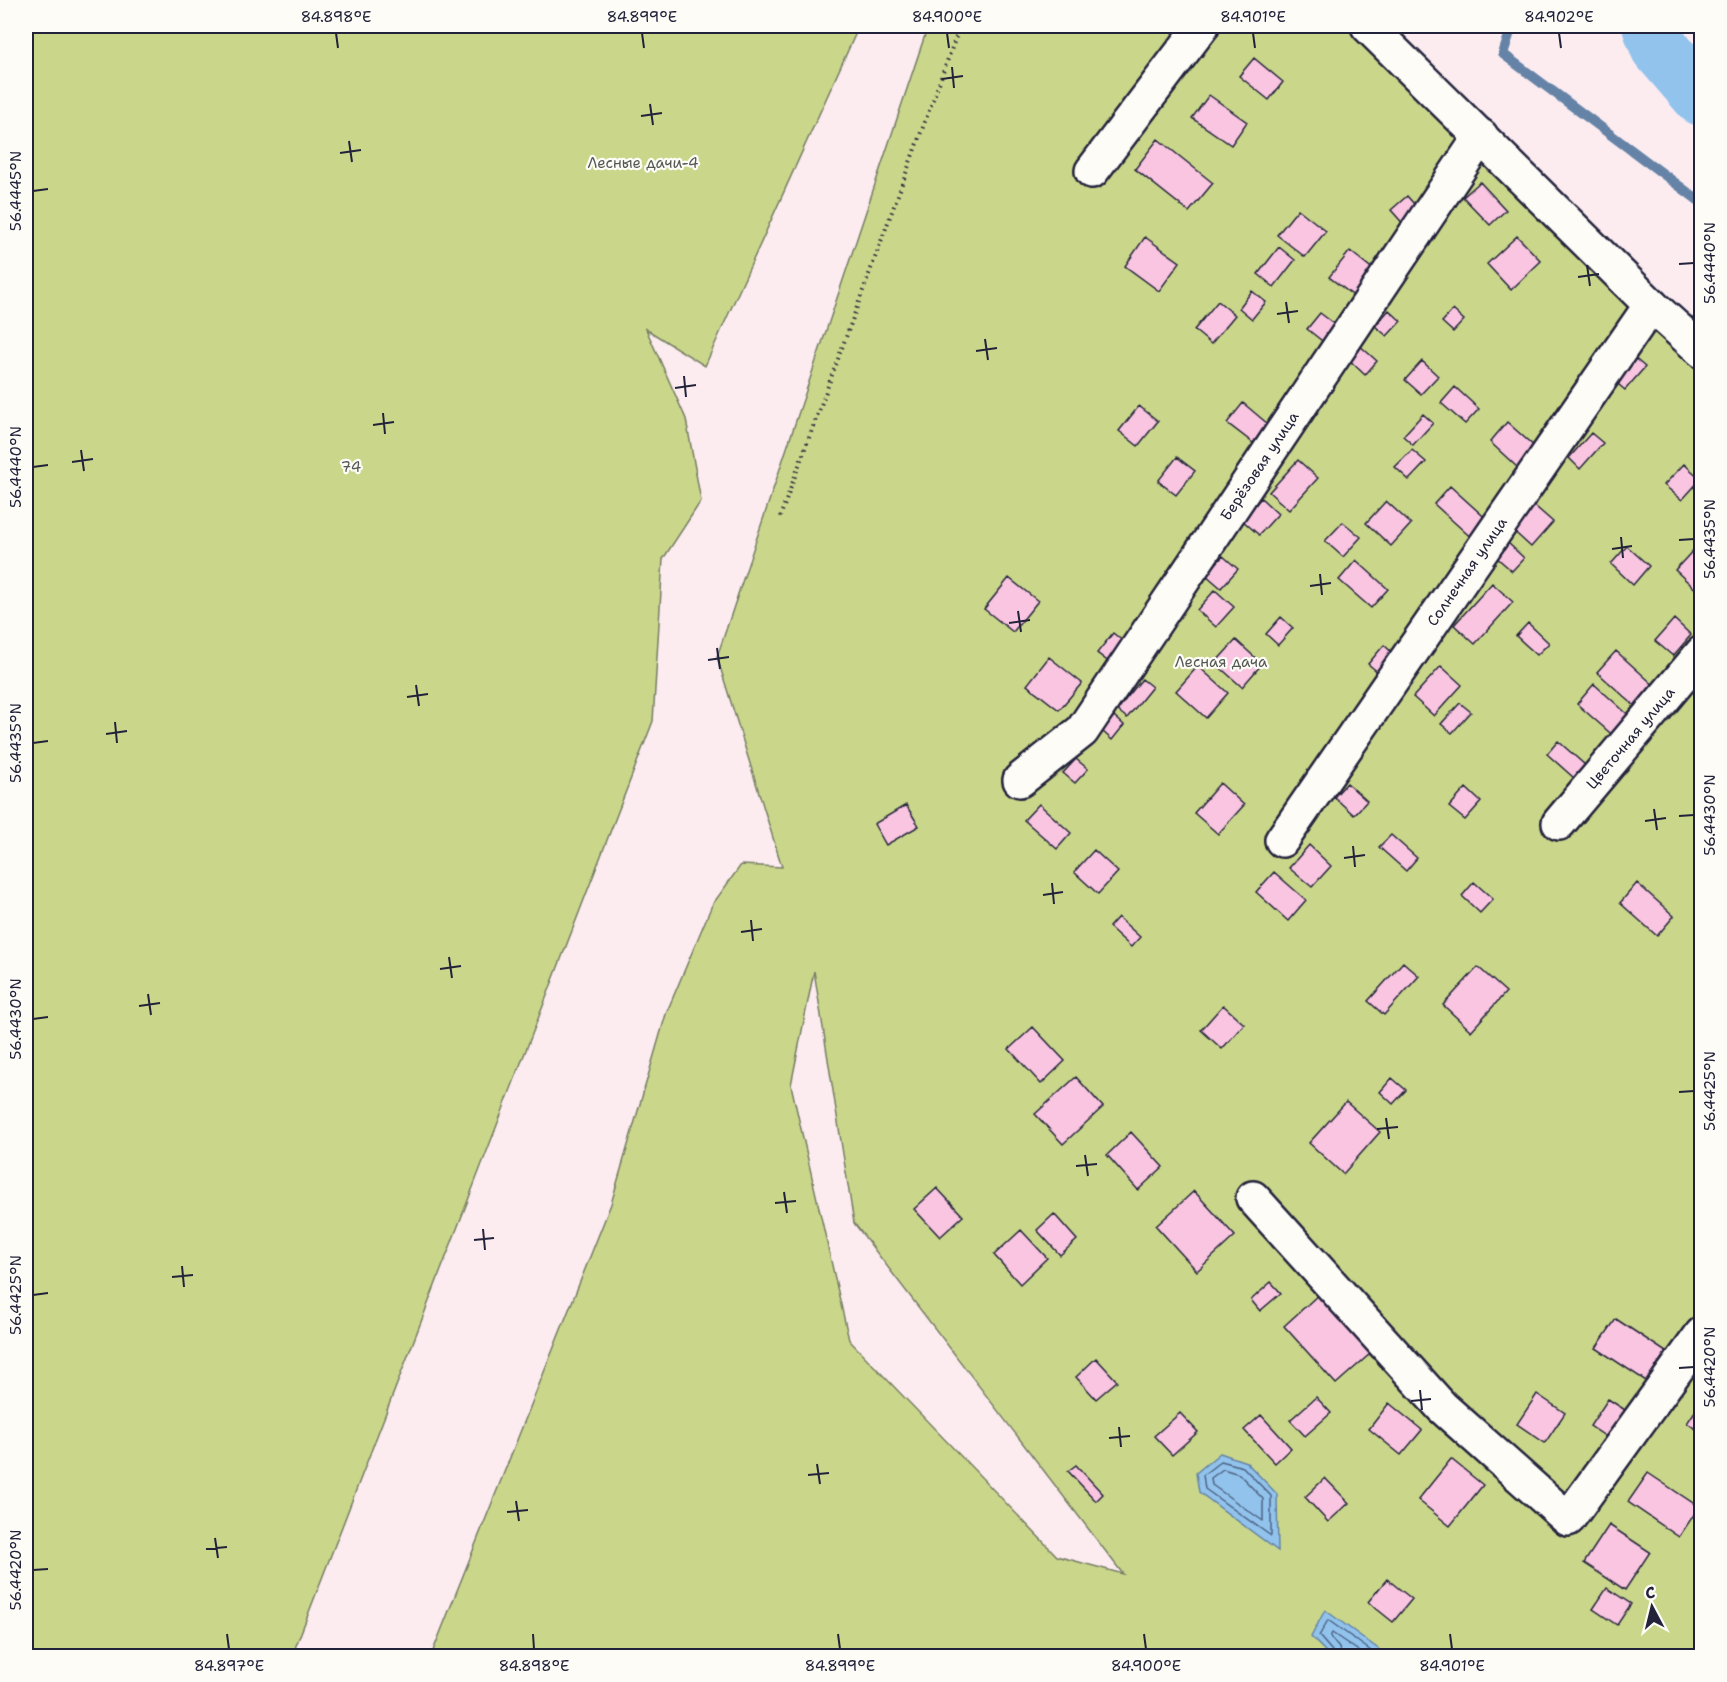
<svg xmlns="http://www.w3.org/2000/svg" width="1727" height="1682" font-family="'Shantell Sans',sans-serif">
<rect width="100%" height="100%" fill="#fcecf0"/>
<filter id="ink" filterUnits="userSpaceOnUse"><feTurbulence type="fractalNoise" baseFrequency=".0167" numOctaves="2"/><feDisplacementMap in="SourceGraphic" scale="12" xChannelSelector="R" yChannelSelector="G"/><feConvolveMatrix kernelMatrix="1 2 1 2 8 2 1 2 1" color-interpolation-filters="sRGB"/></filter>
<g filter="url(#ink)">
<path fill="#cad78b" stroke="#767c63" stroke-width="1.5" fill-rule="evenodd" d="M26 26H859L705 366 646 329 686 419 701 501 663 559 653 721 292 1656H26Z
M928 26H1350L1701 365V1656H431L611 1204 666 1014 712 905 741 865 782 867 717 657ZM814 971 854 1223 1123 1574 1057 1556 849 1340 791 1085Z"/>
<path fill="#91c3ed" stroke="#6583a6" stroke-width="1.5" d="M1220 1453 1246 1462 1277 1494 1278 1551 1199 1492 1196 1473Z
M1325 1610 1388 1656H1330L1311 1637Z"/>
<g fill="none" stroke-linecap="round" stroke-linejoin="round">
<path stroke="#4e6282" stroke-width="1.5" d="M1221 1461 1243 1467 1271 1496V1536L1205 1489 1203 1475Z
M1223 1469 1239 1474 1263 1499V1521L1212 1485 1211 1478Z
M1334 1656 1332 1651 1319 1636 1328 1620 1378 1656
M1341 1656 1339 1648 1330 1637 1332 1633 1366 1656"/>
<path stroke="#6583a6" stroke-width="10" d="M1512 26 1503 54 1702 203"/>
<path stroke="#91c3ed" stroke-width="58" d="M1651 26 1659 47 1702 97"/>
</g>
<path fill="#fac5e0" stroke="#22223b" stroke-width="1.5" d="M1254 58 1283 82 1269 100 1239 76Z
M1209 95 1247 122 1231 145 1192 118Z
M1158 139 1213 183 1189 212 1135 169Z
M1480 182 1506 210 1490 225 1463 197Z
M1407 196 1422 213 1406 227 1391 210Z
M1298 209 1326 231 1305 257 1277 235Z
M1517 236 1541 261 1511 290 1487 264Z
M1145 237 1180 262 1159 291 1125 266Z
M1279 247 1295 260 1274 287 1258 274Z
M1350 251 1375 271 1355 297 1329 277Z
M1252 291 1266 302 1252 319 1239 308Z
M1218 301 1235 315 1211 344 1194 330Z
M1389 310 1401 321 1387 336 1375 326Z
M1453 310 1464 320 1453 332 1442 322Z
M1320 313 1340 328 1326 344 1307 329Z
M1358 344 1377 361 1365 375 1346 357Z
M1632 356 1645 367 1625 390 1612 379Z
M1422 361 1438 376 1421 394 1405 380Z
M1455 387 1479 409 1465 424 1441 403Z
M1243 403 1268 424 1253 443 1227 423Z
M1139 406 1158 421 1138 446 1119 431Z
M1423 414 1433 423 1413 445 1403 436Z
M1507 422 1535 447 1517 467 1490 442Z
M1591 433 1603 443 1580 469 1569 458Z
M1412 450 1426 462 1409 480 1395 467Z
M1177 457 1195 471 1176 495 1158 481Z
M1298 460 1318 478 1289 510 1269 492Z
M1684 464 1701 479 1682 500 1664 485Z
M1450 486 1492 524 1476 542 1434 504Z
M1261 498 1278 514 1259 535 1242 520Z
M1386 501 1411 524 1391 546 1366 523Z
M1529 501 1553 522 1531 547 1507 525Z
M1343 522 1361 537 1343 557 1325 541Z
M1507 542 1524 558 1512 571 1495 556Z
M1698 545 1702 548V595L1675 570Z
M1627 546 1649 566 1633 585 1611 564Z
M1223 556 1238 569 1221 588 1206 575Z
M1356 560 1388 589 1371 608 1339 580Z
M1009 578 1038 601 1013 632 984 609Z
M1492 583 1513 602 1475 644 1454 625Z
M1215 590 1234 607 1216 627 1197 610Z
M1281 617 1293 628 1278 645 1266 634Z
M1674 619 1691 635 1673 656 1655 641Z
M1528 623 1549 643 1537 655 1516 636Z
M1113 633 1130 647 1114 666 1097 653Z
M1236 640 1262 664 1242 687 1215 663Z
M1384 645 1400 660 1384 677 1368 664Z
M1616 651 1657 688 1638 709 1597 672Z
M1049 657 1082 683 1059 710 1027 685Z
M1198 666 1228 693 1206 718 1176 691Z
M1441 666 1462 685 1434 716 1413 697Z
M1142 679 1152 687 1127 718 1117 710Z
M1594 684 1634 720 1617 739 1577 704Z
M1460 703 1471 712 1452 733 1441 724Z
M1114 716 1124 725 1112 740 1102 731Z
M1558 741 1594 773 1583 786 1547 754Z
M1076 759 1088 769 1075 783 1063 773Z
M1220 783 1244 805 1218 834 1194 813Z
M1347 783 1367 801 1354 815 1334 797Z
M1466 788 1481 802 1465 820 1449 807Z
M1039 804 1071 833 1057 849 1024 820Z
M906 805 919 826 886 845 874 824Z
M1391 835 1417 858 1406 871 1379 847Z
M1309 845 1331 866 1312 887 1289 868Z
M1094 850 1118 872 1098 894 1074 872Z
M1274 872 1306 900 1288 921 1256 892Z
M1474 882 1493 899 1480 913 1462 896Z
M1637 883 1674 916 1657 936 1620 903Z
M1118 917 1140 937 1131 947 1109 927Z
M1403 962 1419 976 1384 1015 1368 1001Z
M1478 967 1506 992 1471 1031 1443 1005Z
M1223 1005 1244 1024 1222 1049 1201 1030Z
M1033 1027 1065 1061 1041 1084 1009 1049Z
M1076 1077 1103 1107 1063 1144 1035 1114Z
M1392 1078 1406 1090 1393 1104 1380 1092Z
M1346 1102 1380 1132 1343 1174 1309 1143Z
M1131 1132 1163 1167 1138 1190 1107 1155Z
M937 1188 963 1216 940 1237 914 1209Z
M1194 1191 1235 1236 1197 1271 1156 1226Z
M1054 1214 1077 1240 1060 1255 1037 1230Z
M1021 1230 1047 1258 1020 1284 994 1255Z
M1271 1282 1281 1293 1260 1311 1251 1300Z
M1318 1295 1371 1353 1336 1384 1284 1326Z
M1616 1319 1666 1352 1646 1381 1596 1348Z
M1096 1358 1117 1381 1096 1399 1076 1377Z
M1537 1394 1565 1413 1545 1443 1517 1424Z
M1316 1397 1331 1413 1305 1436 1290 1420Z
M1608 1399 1636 1417 1617 1444 1590 1426Z
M1702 1401V1433L1687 1423Z
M1389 1403 1422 1430 1401 1455 1369 1429Z
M1180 1413 1198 1432 1172 1455 1154 1436Z
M1261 1415 1291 1448 1275 1463 1244 1430Z
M1451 1459 1483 1485 1450 1526 1418 1500Z
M1076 1465 1103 1494 1096 1501 1068 1471Z
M1648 1473 1699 1507 1679 1537 1628 1502Z
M1325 1478 1349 1503 1328 1522 1305 1497Z
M1609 1525 1650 1552 1625 1590 1584 1563Z
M1387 1579 1412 1599 1393 1622 1368 1602Z
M1607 1588 1631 1604 1617 1625 1593 1609Z"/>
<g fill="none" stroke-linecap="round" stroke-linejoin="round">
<defs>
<g id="minor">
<path d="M1368 26 1651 305 1702 351"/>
<path d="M1092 171 1202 26"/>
<path id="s1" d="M1020 780 1082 731 1481 136"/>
<path id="s2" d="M1559 823 1702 653"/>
<path id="s3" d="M1282 840 1651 305"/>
<path d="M1253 1198 1442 1407 1568 1519 1702 1334"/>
</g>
</defs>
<use href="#minor" stroke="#22223b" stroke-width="38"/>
<path stroke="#22223b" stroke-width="4" stroke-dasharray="1.5 4.5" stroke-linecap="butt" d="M780 517 960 26"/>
<use href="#minor" stroke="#fdfcf7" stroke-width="33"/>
</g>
</g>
<path fill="none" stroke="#22223b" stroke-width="2" d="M336 33 338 48M642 33 644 48M947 33 949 48M1253 33 1255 48M1559 33 1561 48M952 67 954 88M942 79 963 76M650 104 653 125M641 116 662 113M349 141 352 162M340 153 361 150M33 191 48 189M1679 264 1694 263M1587 265 1590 286M1578 277 1599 274M1286 302 1289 323M1277 314 1298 311M985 339 988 360M976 351 997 348M684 376 686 397M675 388 696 385M383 413 385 434M373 425 394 422M81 450 84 471M72 462 93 459M33 467 48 465M1621 537 1623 558M1679 540 1694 539M1612 549 1632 546M1320 574 1322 595M1310 586 1331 583M1018 611 1021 632M1009 623 1030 620M717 648 720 669M708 660 729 657M416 685 419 706M407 697 428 694M115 722 117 743M106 734 127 731M33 743 48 741M1654 809 1657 830M1679 816 1694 815M1645 821 1666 818M1353 846 1355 867M1344 858 1365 855M1052 883 1054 904M1043 895 1063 892M751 920 753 941M741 932 762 929M449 957 452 978M440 969 461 966M148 994 151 1015M139 1006 160 1003M33 1019 48 1017M1679 1092 1694 1091M1386 1118 1389 1139M1377 1129 1398 1127M1085 1155 1088 1176M1076 1166 1097 1164M784 1192 787 1213M775 1203 796 1201M483 1229 485 1250M474 1240 494 1238M182 1266 184 1287M172 1277 193 1275M33 1295 48 1293M1679 1368 1694 1367M1420 1390 1422 1410M1411 1401 1431 1399M1119 1427 1121 1447M1109 1438 1130 1436M817 1464 820 1484M808 1475 829 1473M516 1501 519 1521M507 1512 528 1510M215 1538 218 1558M206 1549 227 1547M33 1570 48 1569M227 1634 229 1649M533 1634 534 1649M838 1634 840 1649M1144 1634 1146 1649M1450 1634 1452 1649"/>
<g text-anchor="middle" stroke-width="4.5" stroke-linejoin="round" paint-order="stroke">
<g font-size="15" fill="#545853" stroke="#fdfcf7">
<text x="643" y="168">Лесные дачи-4</text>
<text x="351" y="472">74</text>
<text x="1221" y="667">Лесная дача</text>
</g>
<g font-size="15" fill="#22223b" stroke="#fdfcf7">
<text dy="5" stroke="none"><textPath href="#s1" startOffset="398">Берёзовая улица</textPath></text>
<text dy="5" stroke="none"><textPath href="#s3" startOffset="326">Солнечная улица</textPath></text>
<text dy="5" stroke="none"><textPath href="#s2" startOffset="111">Цветочная улица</textPath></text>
</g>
</g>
<rect width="1727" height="1682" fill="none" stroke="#fdfcf7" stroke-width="66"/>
<g transform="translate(1652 1607) rotate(353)" stroke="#fdfcf7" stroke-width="4.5" paint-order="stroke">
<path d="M0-4.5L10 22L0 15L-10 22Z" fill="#22223b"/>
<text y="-9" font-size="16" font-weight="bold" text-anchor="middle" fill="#22223b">С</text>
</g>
<rect x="33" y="33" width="1661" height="1616" fill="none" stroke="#22223b" stroke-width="2"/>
<g font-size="15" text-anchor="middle" fill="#22223b">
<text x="336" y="22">84.898°E</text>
<text x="642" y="22">84.899°E</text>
<text x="947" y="22">84.900°E</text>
<text x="1253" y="22">84.901°E</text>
<text x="1559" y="22">84.902°E</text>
<text transform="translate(16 191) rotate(-90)" y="5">56.4445°N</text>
<text transform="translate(1710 263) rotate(-90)" y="5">56.4440°N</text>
<text transform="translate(16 467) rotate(-90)" y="5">56.4440°N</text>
<text transform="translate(1710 539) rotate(-90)" y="5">56.4435°N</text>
<text transform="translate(16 743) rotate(-90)" y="5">56.4435°N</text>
<text transform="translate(1710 815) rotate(-90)" y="5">56.4430°N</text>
<text transform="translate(16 1019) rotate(-90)" y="5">56.4430°N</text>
<text transform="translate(1710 1091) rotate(-90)" y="5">56.4425°N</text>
<text transform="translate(16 1295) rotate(-90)" y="5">56.4425°N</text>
<text transform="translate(1710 1367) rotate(-90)" y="5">56.4420°N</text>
<text transform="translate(16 1570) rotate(-90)" y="5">56.4420°N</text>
<text x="229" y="1671">84.897°E</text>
<text x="534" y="1671">84.898°E</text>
<text x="840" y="1671">84.899°E</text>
<text x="1146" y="1671">84.900°E</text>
<text x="1452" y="1671">84.901°E</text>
</g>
</svg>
